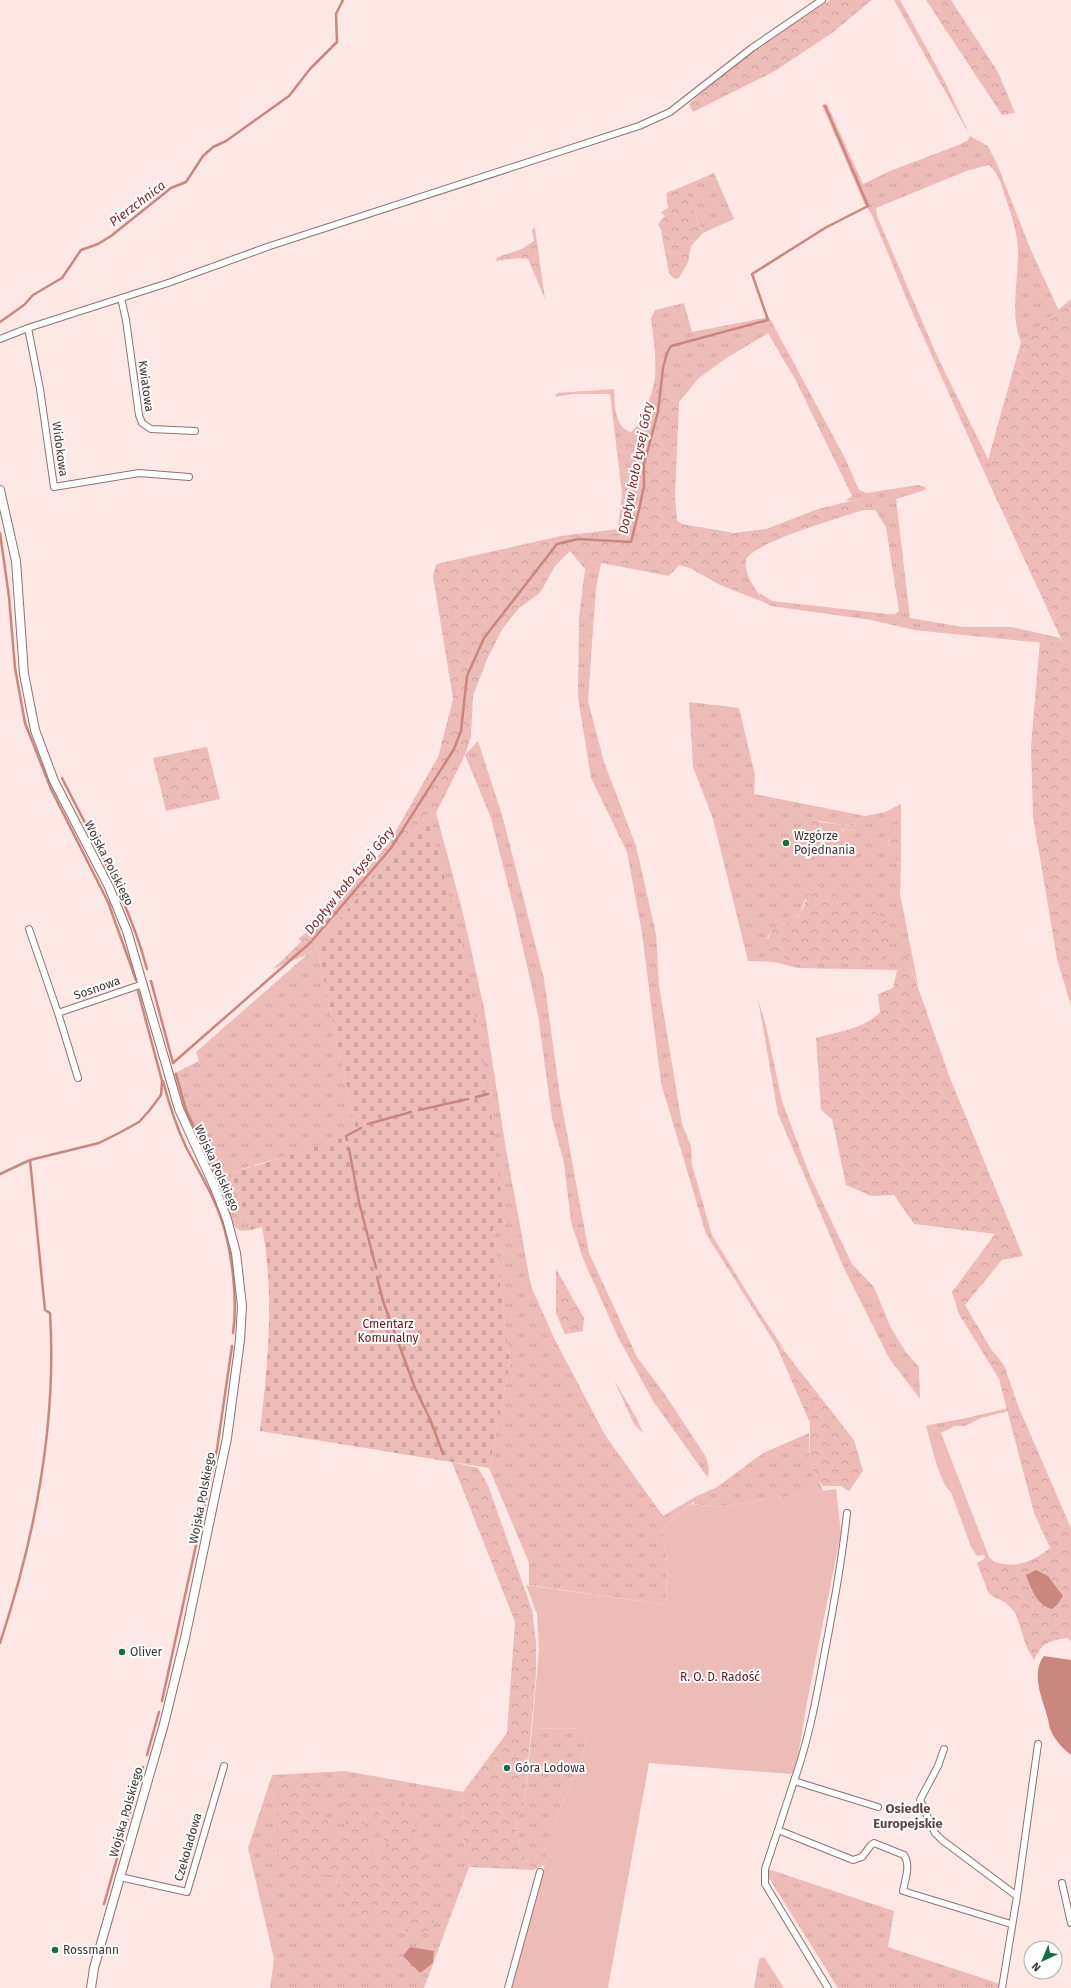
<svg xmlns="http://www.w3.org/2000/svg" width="1071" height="1988" font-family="'Fira Sans',sans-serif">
<defs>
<pattern id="grass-tufts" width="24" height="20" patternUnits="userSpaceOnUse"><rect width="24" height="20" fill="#edbcb7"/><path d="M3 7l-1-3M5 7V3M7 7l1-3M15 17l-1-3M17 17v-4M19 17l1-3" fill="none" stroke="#cca29e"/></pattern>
<pattern id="forest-crowns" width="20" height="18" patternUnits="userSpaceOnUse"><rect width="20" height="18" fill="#edbcb7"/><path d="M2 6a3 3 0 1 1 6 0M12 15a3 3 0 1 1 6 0" fill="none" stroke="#cca29e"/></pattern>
<pattern id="cemetery-stones" width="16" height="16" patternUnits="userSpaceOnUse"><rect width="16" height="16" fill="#edbcb7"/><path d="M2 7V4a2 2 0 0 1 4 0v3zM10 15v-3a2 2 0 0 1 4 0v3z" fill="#cca29e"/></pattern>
</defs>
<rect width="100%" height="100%" fill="#fde8e5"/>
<path fill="url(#grass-tufts)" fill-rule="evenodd" d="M894 0H900L945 82 970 136 988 146 997 164 1030 248 1059 311 1021 342C1010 317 1018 280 1018 253 1018 234 1012 217 1006 199 1001 184 1000 176 989 165L966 171 876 208 877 216 938 358 994 471 990 485 910 307 872 215 864 203 822 105 827 104 863 184 890 171 961 144 968 140 970 136Z
M714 173 734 219 703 233 684 186Z
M684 303 692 332 769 317 845 458 859 490 866 493 918 485 925 487V490L896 499 910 618 963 627H1011L1060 638 1064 645 914 630 871 620 771 606 763 602 759 593 772 601 888 614H895L899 611 886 527 875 510H864L862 506 855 500 845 501 852 496 795 379 768 333 725 359 698 379 679 402 671 400 665 389 647 419 635 472 622 493 610 394H571L555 397 557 393 614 389C615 404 614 428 631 432 643 423 653 392 655 377 657 360 653 336 651 318L655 310Z
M578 561 601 563 596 588 588 701 604 762 636 846 656 934 659 985 682 1124 691 1146 692 1165 712 1235 761 1315 785 1350 778 1343 776 1345 706 1234 661 1083 642 933 627 852 591 778 578 698 579 618 585 569Z
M689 702 739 708 755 775 754 794 865 816 885 812 901 804V822H890L888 848 901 866 900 894 918 985 905 954 901 968 897 970 798 968 774 962 748 961 713 819 693 767ZM819 821 843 825 857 823V830L845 829 838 835 826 836 821 840 814 856ZM829 888 857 911 858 966 840 961 794 964 779 954 767 938 771 932 782 924 793 922 800 914 805 900Z
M478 741 503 818 544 979 560 1096 589 1253 637 1357 664 1393 706 1457 709 1468 708 1478 653 1401 618 1337 584 1261 571 1222 564 1163 552 1118 538 1015 515 913 491 818 465 755Z
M436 813 463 913 484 1008 506 1149 531 1286 554 1338 605 1435 663 1516 695 1497 717 1487 763 1453 809 1433 810 1465 824 1491 717 1507 694 1504V1501L662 1529 667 1561 666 1605 529 1585V1563L489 1468 510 1363 493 1228 505 1225 428 814Z
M317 946 356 1130C319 1153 272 1157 231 1173L251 1230C244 1231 238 1232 233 1225L214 1176 189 1122 173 1074 199 1061 196 1052Z
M758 999 766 1026 782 1101 810 1176 852 1264 874 1287 890 1326 905 1351 919 1367 920 1399 889 1358 843 1266 778 1114Z
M614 1380 637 1419 643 1433 634 1424Z
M1008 1408 1009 1411 981 1418 965 1426H955L941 1433 928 1425 967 1418Z
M587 1728 583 1756 555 1820 545 1865 533 1870C520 1851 517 1841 516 1817L524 1809 532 1729Z
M345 1771 463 1792 462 1832 469 1867 424 1988H270L274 1959 248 1848 272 1775Z
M762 1867 894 1911 888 1947 1003 1985 1002 1988H838Z
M764 1957 784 1988H754L759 1959Z"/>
<path fill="url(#forest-crowns)" d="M830 0H872L832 33 775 71 693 112 689 104C729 65 783 30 830 0Z
M926 0H951L998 72 1015 113 1002 115Z
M684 186 703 233 691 246 688 262 679 278 675 279 669 274 661 230 658 224 665 216 661 212 668 208 666 193Z
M535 228 545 299 528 259 518 258 495 261 498 257 522 249 534 241 532 230Z
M1071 299V1006L1057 959 1033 817 1031 747 1040 640 1064 645 990 485 994 471 988 460 1021 342Z
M658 385 665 389 671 400 679 402 675 497 677 520 682 524 734 533 766 529 818 509 855 500 862 506 864 510C845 516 751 543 746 560 743 576 758 590 763 602L720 585 690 568 679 565 669 576 601 563 578 561 570 551 555 566 540 593 519 608 503 628 487 659 473 696 471 736 465 755 436 813 428 814 317 946 306 955 273 969 302 941 298 939 315 926 335 906 389 843 438 757 453 699 433 576 436 564 561 536 618 529 622 493 635 472 647 419Z
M207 747 220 799 166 811 153 758Z
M812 821 843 825 857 823 859 827 857 830 844 829 838 835 826 836 821 840 814 856 816 864C803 851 798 835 812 821Z
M889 822H901V866L888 848Z
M812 885 829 888 844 900 850 895 856 903 857 911 873 910 887 921 891 952 882 963 858 966 840 961 793 964 779 954H767C767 940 768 929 783 924 790 922 793 922 799 916 802 912 809 892 812 885Z
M906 954 950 1078 1023 1256 1002 1260 965 1305 991 1349 1004 1365 1019 1408 1071 1528V1641L1067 1638C1048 1641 1042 1643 1034 1660L1026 1646 1016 1614 1006 1603 989 1594 977 1563 985 1558C1010 1570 1029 1565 1050 1548L1034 1513 999 1379 959 1314 952 1292 995 1234 914 1224 894 1195 871 1196 846 1185 832 1119 821 1110 816 1038C836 1032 865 1029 880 1012L878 994 893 988 897 970 901 968 900 955Z
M556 1269 584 1318 583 1331 565 1334 556 1313Z
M778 1343 854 1440 863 1471 849 1491 841 1486H823L818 1480 810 1465V1423L776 1345Z
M452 1462 478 1468 488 1485 532 1610 536 1643V1675L524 1809 516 1818C517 1841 520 1851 533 1870L469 1867 462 1832 463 1792 507 1733 515 1622Z
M312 1777 322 1808 334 1835 347 1832 343 1809 336 1789 344 1786 362 1814 370 1848 381 1854 390 1846 379 1834 375 1810 393 1796 404 1801 415 1823 421 1847 429 1863 434 1927 421 1935 406 1931 401 1912 373 1918 357 1915 343 1895 337 1874 306 1878 289 1874 277 1852V1798L282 1784Z"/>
<path fill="url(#cemetery-stones)" d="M428 814 462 945 489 1095 505 1226 493 1228 510 1363 489 1468 260 1431C268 1362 275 1295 262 1227L251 1230 231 1173 306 1150 349 1135 356 1130 317 946Z"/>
<path fill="#edbcb7" d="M928 1425 941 1433 989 1557 996 1563 985 1558 984 1555 977 1556 971 1547 951 1492C940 1485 930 1440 926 1426Z
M836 1489 841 1533 807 1702 796 1769 791 1774 649 1763 608 1988H512L543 1875 550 1832 583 1756 587 1728 532 1729 539 1649 537 1614 526 1585 666 1605 667 1561 662 1529 691 1504 717 1507Z"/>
<path fill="#ca877f" d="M1036 1570 1048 1576 1063 1596 1057 1605 1052 1609C1037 1605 1031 1589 1026 1575Z
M1044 1656 1071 1660V1755C1063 1749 1055 1740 1051 1731 1049 1727 1049 1723 1048 1719 1043 1700 1030 1674 1044 1656Z
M410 1947 434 1951 433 1963 420 1973 403 1956Z"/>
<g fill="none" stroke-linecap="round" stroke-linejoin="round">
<path stroke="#ca877f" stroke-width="2.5" d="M0 322 24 305 33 295 62 278 81 250 98 244 111 236 171 188 186 182 203 156 213 147 226 141 289 96 310 69 337 42 336 14 343 0
M0 533 9 597 15 668 25 723 51 789 108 902 136 980
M62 778C93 840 129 901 147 969
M151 981 173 1063
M173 1063 310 943 391 848 454 749 461 731 467 676 484 638 557 544 578 539 631 542 639 510 644 486V464L658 412 663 368 667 353 671 346 768 320 752 274 825 228 868 206 825 106
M176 1074 186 1110 217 1175
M163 1081C169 1104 176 1126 186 1147 198 1170 213 1194 221 1218 232 1250 238 1300 233 1333
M476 1097 488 1094
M419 1110 468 1099
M368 1124 411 1112
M347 1140 346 1136 361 1128
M349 1149 359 1202 376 1268
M0 1174 30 1160 99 1143 119 1133 139 1122 149 1111 161 1095 162 1081 138 991
M377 1277 383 1301 415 1388 430 1419 443 1454
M0 1643C35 1537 57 1425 50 1313L45 1310 30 1160
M162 1701 217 1449 232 1346
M147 1755 159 1712
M104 1904 143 1767"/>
<defs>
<path id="minor" d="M121 298 126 320 139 415 142 423 151 429 195 431
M28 328 40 389 54 487 139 473 189 477
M0 339 28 328 168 283 270 246 639 126 670 112 752 48 822 0
M29 929 58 1013 143 984
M58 1013 78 1078
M944 1749 938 1766 920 1800 935 1833 942 1840 1017 1896 1002 1988
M794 1781C809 1739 817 1695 825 1651 834 1605 842 1560 847 1513
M878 1807 794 1781 778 1830 853 1860 862 1857 871 1845 874 1843 904 1855C911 1865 905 1880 903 1891L1011 1924
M778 1830 765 1869V1884L828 1988
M120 1877 187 1892 224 1766
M1062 1883 1071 1923
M1017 1896 1038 1744
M508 1988 540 1872"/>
<path id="tertiary" d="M0 490 16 561 24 674 35 730 54 781 109 887 127 931 179 1109 215 1188 227 1219 236 1253 242 1306 240 1340 227 1438 185 1638 164 1724 94 1968 91 1988"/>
</defs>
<use href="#minor" stroke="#90726e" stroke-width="8"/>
<use href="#tertiary" stroke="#90726e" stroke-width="10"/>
<use href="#minor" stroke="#fff" stroke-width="6"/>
<use href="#tertiary" stroke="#fff" stroke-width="8"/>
</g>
<g fill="#176e41" stroke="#fff" stroke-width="1.5">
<circle cx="786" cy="843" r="4"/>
<circle cx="122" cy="1652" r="4"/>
<circle cx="507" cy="1768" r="4"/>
<circle cx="55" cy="1950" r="4"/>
</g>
<g text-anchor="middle" stroke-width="4" stroke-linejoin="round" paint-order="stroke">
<g font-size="12" fill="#403332" stroke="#fff">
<text transform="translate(146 386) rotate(82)" y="4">Kwiatowa</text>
<text transform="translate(60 449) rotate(82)" y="4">Widokowa</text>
<text transform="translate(109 863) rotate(63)" y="4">Wojska Polskiego</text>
<text transform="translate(97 988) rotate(-19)" y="4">Sosnowa</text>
<text transform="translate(217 1168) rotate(66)" y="4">Wojska Polskiego</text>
<text transform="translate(202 1498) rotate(-79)" y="4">Wojska Polskiego</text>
<text transform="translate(126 1812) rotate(-74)" y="4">Wojska Polskiego</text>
<text transform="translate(188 1847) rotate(-74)" y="4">Czekoladowa</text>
</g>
<g font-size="12" fill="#403332" stroke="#fff" text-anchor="start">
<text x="794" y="840">Wzgórze<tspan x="794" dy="14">Pojednania</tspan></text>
<text x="130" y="1656">Oliver</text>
<text x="515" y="1772">Góra Lodowa</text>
<text x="63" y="1954">Rossmann</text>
</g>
<g font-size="12" fill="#651414" stroke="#fff">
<text x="388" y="1328">Cmentarz<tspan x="388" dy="14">Komunalny</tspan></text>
<text x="720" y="1681">R. O. D. Radość</text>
</g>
<g font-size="13" font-style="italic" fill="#7c2b27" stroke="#fff">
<text transform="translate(137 203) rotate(-37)" y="5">Pierzchnica</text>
<text transform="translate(635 468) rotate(-79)" y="5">Dopływ koło Łysej Góry</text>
<text transform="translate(349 880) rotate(-51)" y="5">Dopływ koło Łysej Góry</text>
</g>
<g font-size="13" font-weight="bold" fill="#634744" stroke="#fff">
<text x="908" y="1813">Osiedle<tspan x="908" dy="15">Europejskie</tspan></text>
</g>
</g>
<g transform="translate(1043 1960) rotate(224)"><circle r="19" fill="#ffffff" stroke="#b3adad"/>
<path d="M0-3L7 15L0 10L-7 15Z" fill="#176e41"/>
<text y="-6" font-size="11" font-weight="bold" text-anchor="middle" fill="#403332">N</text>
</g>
</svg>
